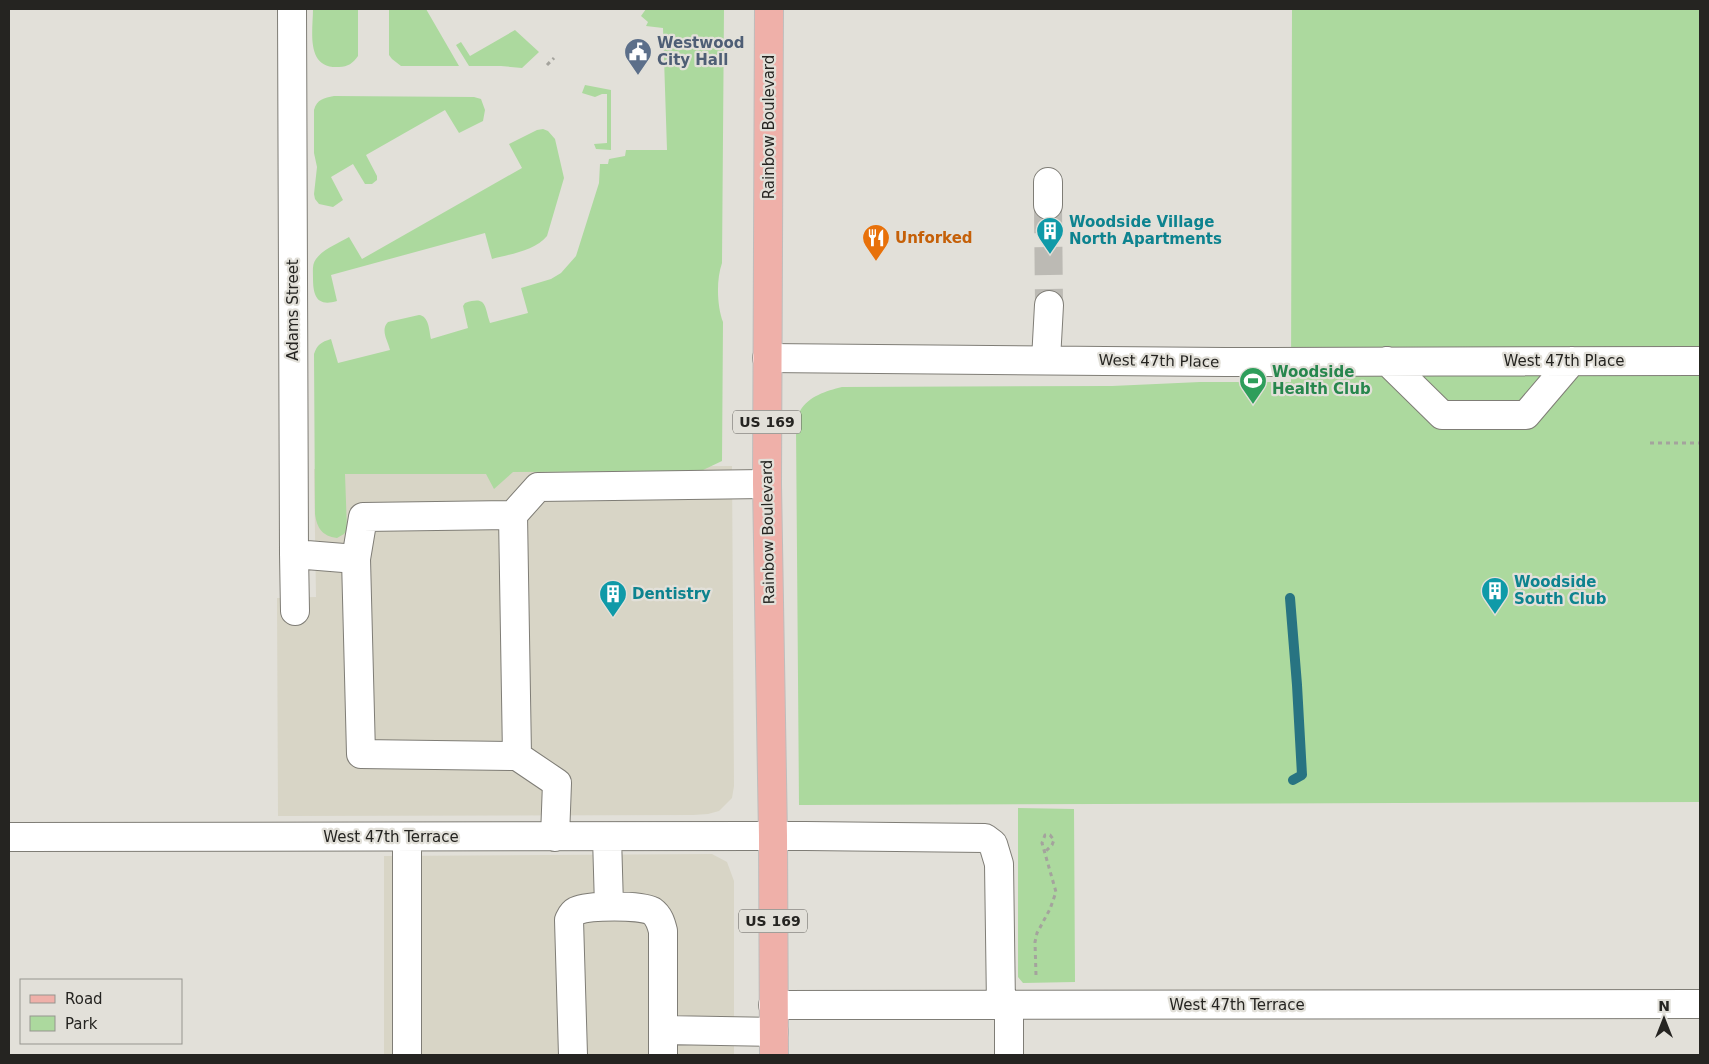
<svg xmlns="http://www.w3.org/2000/svg" width="1709" height="1064" font-family="'DejaVu Sans',sans-serif">
<rect width="100%" height="100%" fill="#e2e0d9"/>
<path fill="#d8d5c6" d="M732 466 734 786 732 798 719 811 708 814 693 815 278 816 277 598 316 597 314 469Z
M712 854 727 862 734 881V1055H384V856Z"/>
<path fill="#acd99e" d="M313 9H358V56C353 63 348 67 339 67 305 69 313 31 313 9Z
M389 9H426L459 66H401L392 59 389 55Z
M646 9H724L722 263C716 280 717 306 723 322L722 461 703 470 690 471 513 472 494 489 486 474H345L347 530 344 534 337 538C322 536 317 528 315 514L314 354C317 345 321 342 331 339L338 363 390 350C388 341 380 330 388 322L419 315C429 316 429 330 431 339L468 328 463 306 465 303C487 296 484 305 490 323L528 313 521 288 551 279 561 273 576 256 599 183 600 164H608L609 159 625 156 626 150H667L663 28 646 26 648 22 641 16Z
M1292 9H1700V802L799 805 796 427C797 422 798 415 800 411 809 396 826 391 842 387L1112 386 1200 382H1291Z
M515 30 539 52 522 68 501 66H469L456 45 461 42 470 56Z
M585 85 611 90V150L596 149 594 144 607 143V94H602L595 97 582 93Z
M334 96 474 97 481 99 485 110 483 121 459 133 445 110 366 155 377 176V180L372 184H365L353 164 331 177 343 200 333 207 319 204 315 199 314 194 317 167 314 153V110C317 99 324 98 334 96Z
M543 129 548 131 555 139 564 178 547 236C535 251 510 254 492 259L485 233 331 275 337 301C317 307 313 296 313 278 313 271 312 264 316 259 323 249 339 243 349 237L362 259 522 168 509 144 537 130Z
M1018 808 1074 809 1075 982 1023 983 1018 977Z"/>
<g fill="none" stroke-linecap="round" stroke-linejoin="round">
<path stroke="#287482" stroke-width="10" d="M1290 598 1297 685 1302 775 1293 780"/>
<path stroke="#bcbab4" stroke-width="28" stroke-dasharray="28 14" stroke-linecap="butt" d="M1048 205 1049 305"/>
<defs>
<path id="minor" d="M292 9 294 554 295 611
M1048 182V205
M767 358 1225 362 1700 361
M1046 360 1049 305
M1387 361 1442 415H1526L1572 361
M513 515 517 756
M294 554 356 559 363 517 513 515 538 487 767 484
M356 559 361 754 517 756 557 783 555 837
M9 837 806 836 985 838 993 844 999 864 1001 1005
M407 837V1055
M607 837 609 906
M773 1005 1700 1004
M1009 1005V1055
M663 1030 774 1032
M573 1055 569 920C571 916 572 913 576 911 589 905 640 905 652 911 659 916 661 923 663 931V1055"/>
<path id="major" d="M769 9 767 484 773 836 774 1055"/>
</defs>
<use href="#minor" stroke="#7f7d76" stroke-width="30"/>
<use href="#major" stroke="#bebdbc" stroke-width="30"/>
<path stroke="#a4a39d" stroke-width="3" stroke-dasharray="4 4" stroke-linecap="butt" d="M547 65 554 58
M1650 443H1700
M1036 975 1035 942 1037 933 1050 909 1056 892 1042 843 1045 835H1050L1054 840 1052 845 1045 852"/>
<use href="#minor" stroke="#fff" stroke-width="28"/>
<use href="#major" stroke="#efb0a9" stroke-width="28"/>
</g>
<defs>
<symbol id="civic-pin" viewBox="-11 -11 22 30"><path d="M0 17L-7.5 6A9.5 9.5 0 1 1 7.5 6Z" fill="#5c6f8a" stroke="#e2e0d9"/><path d="M-.6-6.5H3V-4.5H.6V-3L4-1V1h2V6H-6V1h2V-1L-.6-3ZM-1.2 2.5V6h2.4V2.5Z" fill="#fff"/></symbol>
<symbol id="building-pin" viewBox="-11 -11 22 30"><path d="M0 17L-7.5 6A9.5 9.5 0 1 1 7.5 6Z" fill="#0f9aa8" stroke="#e2e0d9"/><path d="M-4-6H4V6H1V3H-1V6H-4ZM-2.5-4.3h1.7v1.8h-1.7ZM.8-4.3h1.7v1.8H.8ZM-2.5-1h1.7V.8h-1.7ZM.8-1h1.7V.8H.8Z" fill="#fff"/></symbol>
<symbol id="restaurant-pin" viewBox="-11 -11 22 30"><path d="M0 17L-7.5 6A9.5 9.5 0 1 1 7.5 6Z" fill="#e8710a" stroke="#e2e0d9"/><path d="M-5-6h1v4h1v-4h1v4h1v-4h1v5L-1.5 .5V6h-2V.5L-5-1ZM5-6V6H3V1.5H1.5Q1.5-4 5-6Z" fill="#fff"/></symbol>
<symbol id="stadium-pin" viewBox="-11 -11 22 30"><path d="M0 17L-7.5 6A9.5 9.5 0 1 1 7.5 6Z" fill="#2e9e5b" stroke="#e2e0d9"/><path d="M0-5a6.5 5 0 1 0 0 10a6.5 5 0 1 0 0-10ZM-3.5-1.8h7v3.6h-7Z" fill="#fff"/></symbol>
</defs>
<g fill-rule="evenodd">
<use href="#civic-pin" x="622" y="36" width="32" height="43"/>
<use href="#building-pin" x="1034" y="215" width="32" height="43"/>
<use href="#restaurant-pin" x="860" y="222" width="32" height="43"/>
<use href="#stadium-pin" x="1237" y="365" width="32" height="43"/>
<use href="#building-pin" x="1479" y="575" width="32" height="43"/>
<use href="#building-pin" x="597" y="578" width="32" height="43"/>
</g>
<g text-anchor="middle" stroke-width="4.5" stroke-linejoin="round" paint-order="stroke">
<g fill="#e2e0d9" stroke="#5e5c58" stroke-width="1">
<rect x="733" y="410.5" width="68" height="23" rx="4"/>
<rect x="739" y="909.5" width="68" height="23" rx="4"/>
</g>
<g font-size="14" font-weight="bold" fill="#252421">
<text x="767" y="427">US 169</text>
<text x="773" y="926">US 169</text>
</g>
<g font-size="15" font-weight="bold" fill="#4e5e75" stroke="#e2e0d9" text-anchor="start">
<text x="657" y="48">Westwood<tspan x="657" dy="17">City Hall</tspan></text>
</g>
<g font-size="15" fill="#252421" stroke="#e2e0d9">
<text transform="translate(769 127) rotate(-90)" y="5">Rainbow Boulevard</text>
<text transform="translate(293 310) rotate(-90)" y="5">Adams Street</text>
<text transform="translate(1159 361) rotate(1)" y="5">West 47th Place</text>
<text x="1564" y="366">West 47th Place</text>
<text transform="translate(768 532) rotate(-91)" y="5">Rainbow Boulevard</text>
<text x="391" y="842">West 47th Terrace</text>
<text x="1237" y="1010">West 47th Terrace</text>
</g>
<g font-size="15" font-weight="bold" fill="#0d838f" stroke="#e2e0d9" text-anchor="start">
<text x="1069" y="227">Woodside Village<tspan x="1069" dy="17">North Apartments</tspan></text>
<text x="1514" y="587">Woodside<tspan x="1514" dy="17">South Club</tspan></text>
<text x="632" y="599">Dentistry</text>
</g>
<g font-size="15" font-weight="bold" fill="#c56008" stroke="#e2e0d9" text-anchor="start">
<text x="895" y="243">Unforked</text>
</g>
<g font-size="15" font-weight="bold" fill="#27864d" stroke="#e2e0d9" text-anchor="start">
<text x="1272" y="377">Woodside<tspan x="1272" dy="17">Health Club</tspan></text>
</g>
</g>
<rect width="1709" height="1064" fill="none" stroke="#252421" stroke-width="20"/>
<rect x="20" y="979" width="162" height="65" fill="#e2e0d9" stroke="#96958f"/>
<rect x="30" y="995" width="25" height="8" fill="#efb0a9" stroke="#96958f"/>
<text x="65" y="1004" font-size="15" fill="#252421">Road</text>
<rect x="30" y="1016" width="25" height="15" fill="#acd99e" stroke="#96958f"/>
<text x="65" y="1029" font-size="15" fill="#252421">Park</text>
<g transform="translate(1664 1019)" stroke="#e2e0d9" stroke-width="4" paint-order="stroke">
<path d="M0-4L9 19L0 12L-9 19Z" fill="#252421"/>
<text y="-8" font-size="14" font-weight="bold" text-anchor="middle" fill="#252421">N</text>
</g>
</svg>
